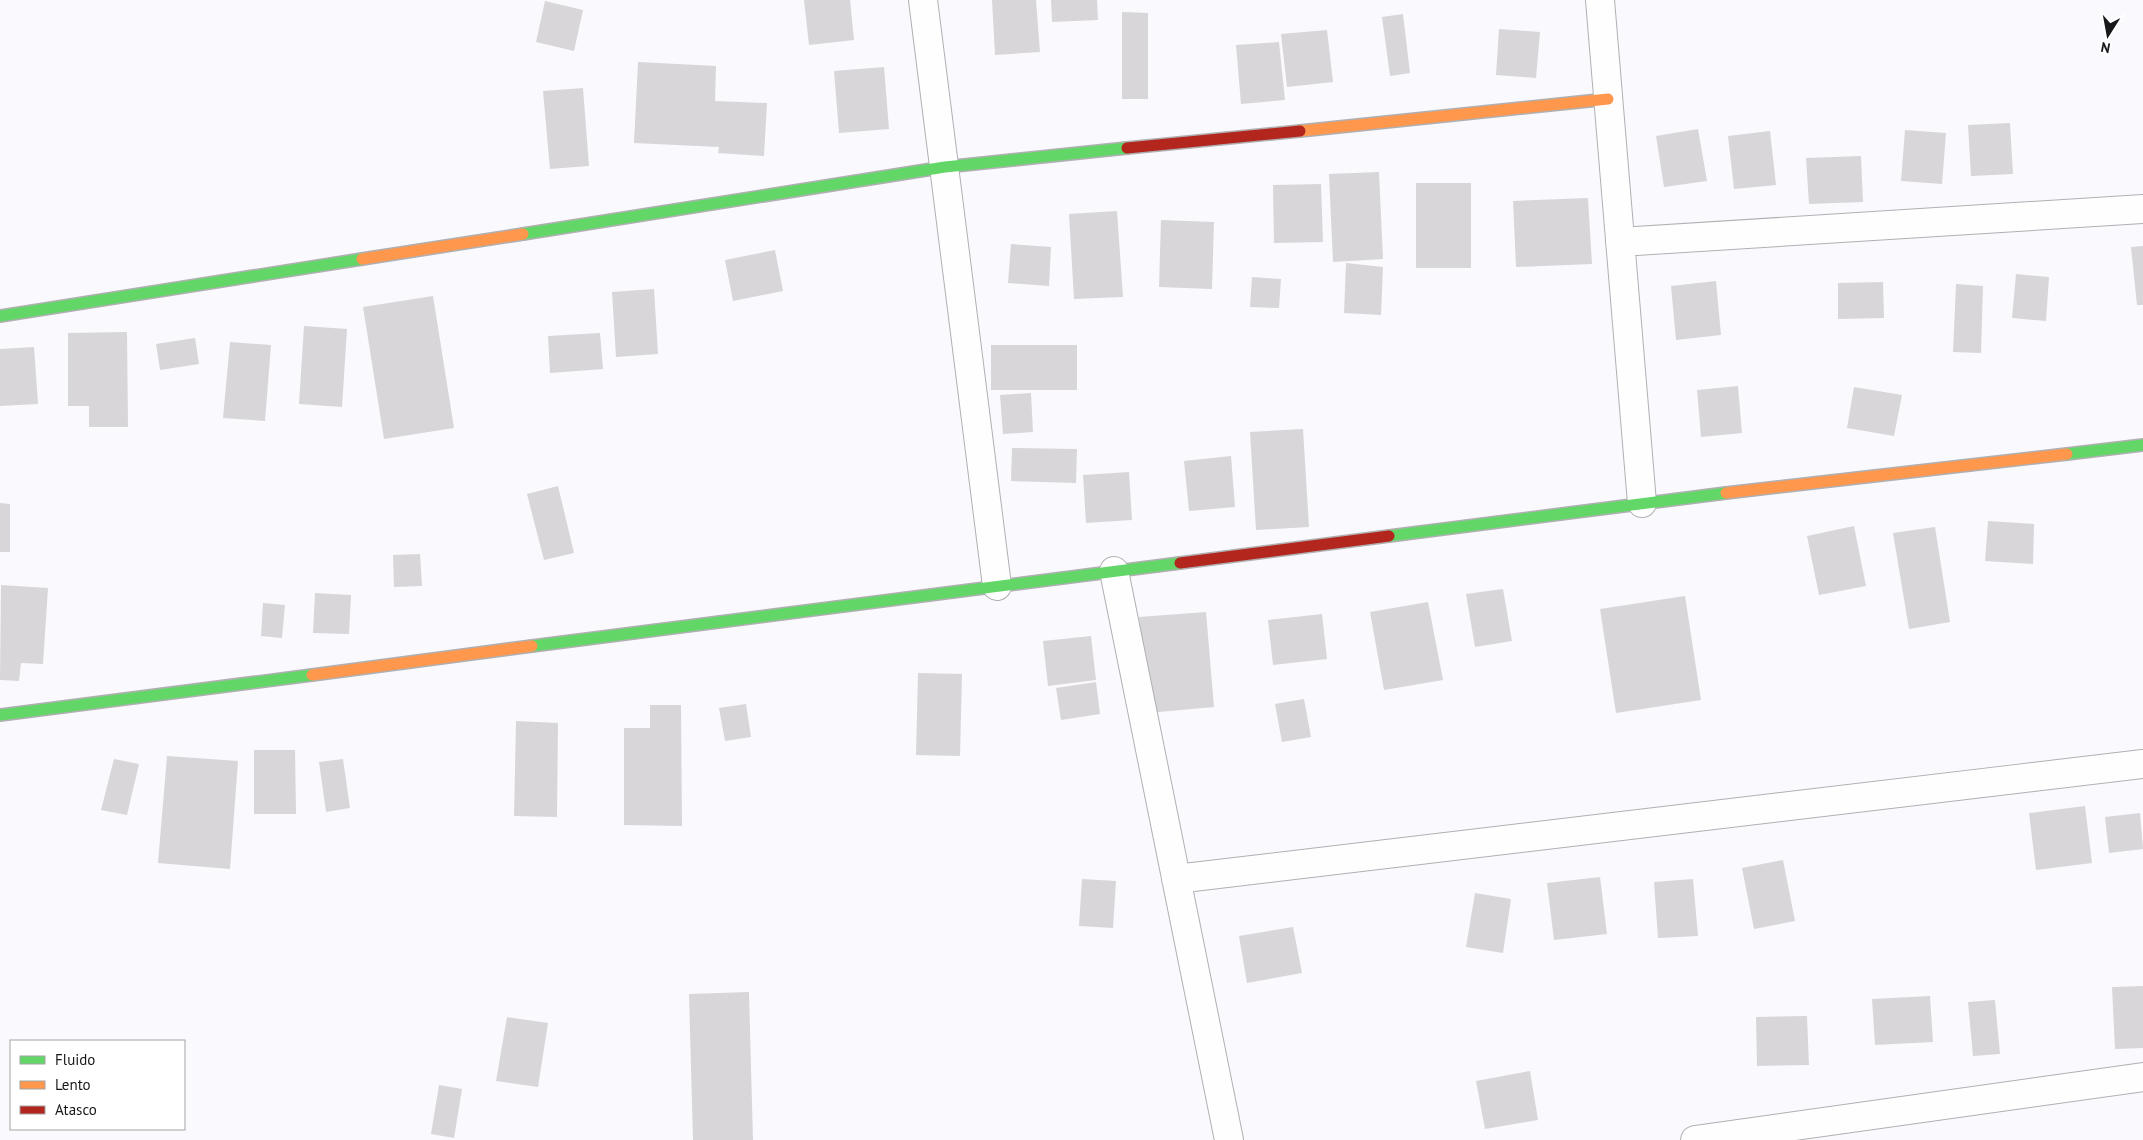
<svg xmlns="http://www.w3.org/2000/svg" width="2143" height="1140" font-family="'PT Sans',sans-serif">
<rect width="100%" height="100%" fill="#faf9fd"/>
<path fill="#d8d6d9" d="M804 0H850L854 40 809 45Z
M992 0H1036L1040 52 995 55Z
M1051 0H1097L1098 20 1052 22Z
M545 1 583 10 574 51 536 42Z
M1122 12 1148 13V99H1122Z
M1403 14 1410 73 1390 76 1382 17Z
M1499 29 1540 32 1536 78 1496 75Z
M1327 30 1333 82 1287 87 1281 34Z
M1279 42 1285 100 1241 104 1236 45Z
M638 62 716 66 715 101 767 103 764 156 718 153 719 147 634 143Z
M884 67 889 129 839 133 834 71Z
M583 88 589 166 550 169 543 91Z
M2010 123 2013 174 1971 176 1968 125Z
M1698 129 1707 181 1664 187 1656 136Z
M1905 130 1946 133 1942 184 1901 181Z
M1770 131 1776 185 1734 189 1728 136Z
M1861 156 1863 202 1809 204 1806 158Z
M1379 172 1383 259 1333 262 1329 174Z
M1416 183H1471V268H1416Z
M1321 184 1323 242 1274 243 1273 185Z
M1588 198 1592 264 1516 267 1513 201Z
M1117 211 1123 297 1074 299 1069 214Z
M1161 220 1214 222 1212 289 1159 287Z
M1011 244 1051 247 1049 286 1008 283Z
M2143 246V305H2137L2131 247Z
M775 250 783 291 733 301 725 260Z
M1346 263 1383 267 1381 315 1344 313Z
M2016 274 2049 277 2046 321 2012 318Z
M1252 277 1281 279 1279 308 1250 307Z
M1716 281 1721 335 1676 340 1671 286Z
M1883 282 1884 318 1838 319V283Z
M1956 284 1983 286 1981 353 1953 352Z
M654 289 658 354 616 357 612 292Z
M433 296 454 428 384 439 363 307Z
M304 326 347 329 342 407 299 404Z
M127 332 128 427H89V406H68V333Z
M600 333 603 369 550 373 548 336Z
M195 338 199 364 160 370 156 344Z
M230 342 271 345 265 421 223 418Z
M991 345H1077V390H991Z
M34 347 38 404 0 406V349Z
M1738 386 1742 433 1701 437 1697 390Z
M1854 387 1902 395 1894 436 1847 428Z
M1031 393 1033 432 1003 434 1000 395Z
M1303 429 1309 527 1256 530 1250 432Z
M1012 448 1077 449 1076 483 1011 481Z
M1231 456 1235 507 1189 511 1184 461Z
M1129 472 1132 520 1086 523 1083 475Z
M558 486 574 553 544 560 527 494Z
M0 503 10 504V552H0Z
M1988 521 2034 524 2033 564 1985 561Z
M1854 526 1866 586 1819 595 1807 536Z
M1935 527 1950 622 1909 629 1893 533Z
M420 554 422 586 394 587 393 555Z
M1 585 48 588 43 664 21 663 19 681 0 680Z
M1503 589 1512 641 1475 647 1466 594Z
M315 593 351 595 349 634 313 633Z
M1685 596 1701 700 1616 713 1600 609Z
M1428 602 1443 680 1384 690 1370 612Z
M263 603 285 605 282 638 261 636Z
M1206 612 1214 707 1148 713 1139 617Z
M1322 614 1327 659 1273 665 1268 620Z
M1091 636 1096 680 1048 686 1043 641Z
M918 673 962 674 960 756 916 755Z
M1096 682 1100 714 1061 720 1056 688Z
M1304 699 1311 737 1282 742 1275 704Z
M746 704 751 737 725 741 719 708Z
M650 705H681L682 826 624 825V728H650Z
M516 721 558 723 557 817 514 816Z
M254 750H295L296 814H254Z
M167 756 238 761 230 869 158 863Z
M114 759 139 764 127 815 101 810Z
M343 759 350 808 326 812 319 762Z
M2085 806 2092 863 2036 870 2029 813Z
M2140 813 2143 849 2109 853 2105 817Z
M1783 860 1795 921 1754 929 1742 868Z
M1600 877 1607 934 1554 940 1547 883Z
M1082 879 1116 881 1113 928 1079 926Z
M1693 879 1698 936 1658 938 1654 882Z
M1475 893 1511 899 1503 953 1466 947Z
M1293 927 1302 973 1247 983 1239 936Z
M2143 986V1048L2115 1049 2112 987Z
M749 992 753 1140H693L689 994Z
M1930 996 1933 1042 1875 1045 1872 999Z
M1995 1000 2000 1054 1973 1056 1968 1002Z
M1807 1016 1809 1065 1757 1066 1756 1017Z
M507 1017 548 1023 538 1087 496 1081Z
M1530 1071 1538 1120 1485 1129 1476 1081Z
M439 1085 462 1089 454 1138 431 1134Z"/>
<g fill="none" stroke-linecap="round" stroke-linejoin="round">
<defs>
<path id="street" d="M923 0 997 586
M1600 0 1642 503
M1620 242 2143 209
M1114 571 1229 1140
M1176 879 2143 764
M1695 1140 2143 1077"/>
<path id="fast" d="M523 234 945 167 1127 148
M0 316 362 259
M2067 454 2143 445
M1389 536 1726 493
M532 646 1180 563
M0 715 312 675"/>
<path id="slow" d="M1300 131 1608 99
M362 259 523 234
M1726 493 2067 454
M312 675 532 646"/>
<path id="jam" d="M1127 148 1300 131
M1180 563 1389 536"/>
</defs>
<use href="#street" stroke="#b0b0b3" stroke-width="30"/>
<use href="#fast" stroke="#b0b0b3" stroke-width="14"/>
<use href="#slow" stroke="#b0b0b3" stroke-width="14"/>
<use href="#jam" stroke="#b0b0b3" stroke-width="14"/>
<use href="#street" stroke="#fefeff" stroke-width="28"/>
<use href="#fast" stroke="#63d668" stroke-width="11"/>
<use href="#slow" stroke="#ff974d" stroke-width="11"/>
<use href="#jam" stroke="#b3261e" stroke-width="11"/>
</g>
<rect x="10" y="1040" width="175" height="90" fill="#ffffff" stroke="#a3a3a3"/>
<rect x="20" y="1056" width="25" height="8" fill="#63d668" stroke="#a3a3a3"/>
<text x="55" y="1065" font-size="15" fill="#18181a">Fluido</text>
<rect x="20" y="1081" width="25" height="8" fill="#ff974d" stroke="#a3a3a3"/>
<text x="55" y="1090" font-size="15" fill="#18181a">Lento</text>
<rect x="20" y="1106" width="25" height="8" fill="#b3261e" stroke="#a3a3a3"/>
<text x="55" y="1115" font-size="15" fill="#18181a">Atasco</text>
<g transform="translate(2108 35) rotate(191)" stroke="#ffffff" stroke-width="4" paint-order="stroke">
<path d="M0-4L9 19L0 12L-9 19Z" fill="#18181a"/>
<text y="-8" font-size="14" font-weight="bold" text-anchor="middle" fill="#18181a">N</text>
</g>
</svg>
